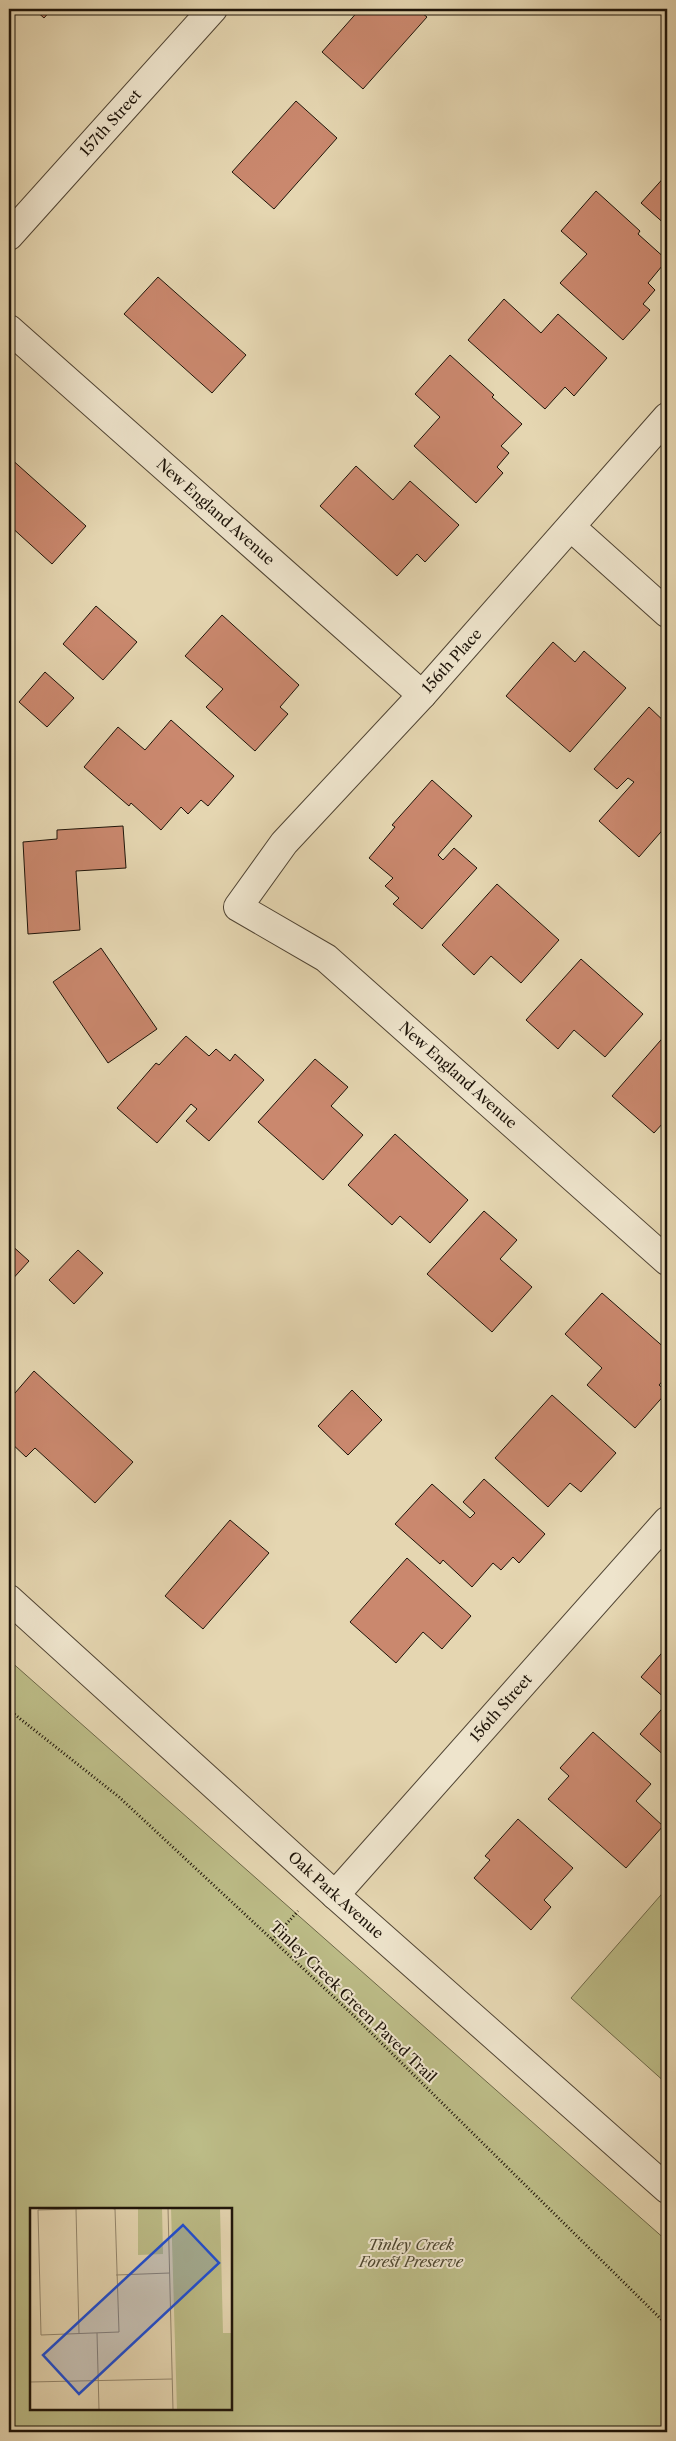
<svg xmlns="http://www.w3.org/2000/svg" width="676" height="2441" font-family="'Libre Caslon Text',serif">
<rect width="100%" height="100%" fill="#e5d6b1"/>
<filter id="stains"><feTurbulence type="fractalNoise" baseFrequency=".004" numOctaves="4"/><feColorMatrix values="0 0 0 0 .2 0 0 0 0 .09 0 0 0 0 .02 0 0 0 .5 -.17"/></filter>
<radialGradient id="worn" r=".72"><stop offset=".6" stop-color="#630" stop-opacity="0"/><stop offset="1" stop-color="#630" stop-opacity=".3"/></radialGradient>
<path fill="#bcbc87" stroke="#6d6848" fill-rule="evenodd" d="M9 1660 667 2241V2432H9ZM31 2210H231V2410H31Z
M667 1888V2084L571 1998Z"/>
<path fill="#ca886e" stroke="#1e1409" d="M34 9H52L44 18Z
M360 9H417L427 17 363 89 322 52Z
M296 101 337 138 274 209 232 172Z
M667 174V226L641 203Z
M596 191 640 231 638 234 667 260 648 283 655 290 643 304 650 310 623 340 560 283 587 254 561 231Z
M158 277 246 355 212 393 124 314Z
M504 299 541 333 558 314 607 358 574 396 565 387 545 409 468 340Z
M450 355 494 395 492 397 522 424 501 446 509 453 497 467 503 473 476 503 414 446 440 417 415 394Z
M9 457 86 526 52 564 9 525Z
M356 466 393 500 410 481 459 525 425 562 417 554 397 576 320 506Z
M96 606 137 642 103 680 63 644Z
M222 615 299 685 280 707 288 714 255 751 206 707 223 689 185 656Z
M553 642 575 662 584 651 626 688 570 752 506 696Z
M45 672 74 698 47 727 19 702Z
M649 707 667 724V825L639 857 599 821 634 782 628 778 617 789 594 769Z
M171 720 234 776 208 806 201 800 188 814 181 807 161 830 131 803 129 806 84 767 118 727 145 750Z
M432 780 472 816 438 855 443 860 454 848 477 868 422 929 393 904 399 898 385 886 393 878 369 858 395 827 392 825Z
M123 826 126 868 76 871 80 930 28 934 23 842 57 839V830Z
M497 884 559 940 521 983 491 956 474 975 442 945Z
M101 948 157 1029 108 1063 53 982Z
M581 959 643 1014 605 1057 574 1030 558 1049 526 1020Z
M667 1033V1127L663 1123 654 1133 612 1096Z
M186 1036 209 1056 216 1049 230 1061 235 1054 264 1080 209 1141 186 1121 197 1109 191 1104 157 1143 117 1108 156 1063 159 1065Z
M315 1059 348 1087 331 1106 363 1135 323 1180 258 1122Z
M395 1134 468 1200 430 1243 400 1216 392 1225 348 1185Z
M484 1211 517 1240 500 1259 532 1287 492 1332 427 1274Z
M9 1243 29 1261 9 1283Z
M78 1250 103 1273 74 1304 49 1280Z
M602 1293 667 1350V1376L659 1385 667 1392 635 1428 587 1385 602 1368 565 1334Z
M34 1371 133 1462 95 1503 35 1448 26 1457 9 1441V1400Z
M352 1390 382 1420 348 1455 318 1426Z
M552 1395 616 1453 581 1492 570 1483 548 1507 495 1458Z
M484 1479 545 1534 519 1563 513 1557 501 1570 493 1563 472 1587 443 1560 440 1564 395 1524 432 1484 470 1518 475 1513 463 1502Z
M230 1520 269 1553 203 1629 165 1596Z
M407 1558 471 1616 442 1649 423 1632 396 1663 350 1622Z
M667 1647V1700L641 1677Z
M667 1703V1758L640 1734Z
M593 1732 651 1784 636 1801 663 1826 626 1868 548 1799 569 1776 560 1768Z
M518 1819 573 1868 544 1900 551 1907 531 1930 474 1878 490 1860 485 1856Z"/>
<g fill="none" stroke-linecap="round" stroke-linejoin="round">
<defs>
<g id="minor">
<path id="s1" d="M9 236 213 9"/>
<path id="s2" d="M9 329 422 695"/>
<path id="s3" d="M667 417 422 695 284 843 238 907 326 958 667 1261"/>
<path d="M571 527 667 613"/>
<path id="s4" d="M335 1895 667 1521"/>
</g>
<g id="tertiary">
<path id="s5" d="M9 1599 335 1895 667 2189"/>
</g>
</defs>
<use href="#minor" stroke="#504433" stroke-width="30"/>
<use href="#tertiary" stroke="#504433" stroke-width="30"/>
<path stroke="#1e1409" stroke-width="3" stroke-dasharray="1 2.5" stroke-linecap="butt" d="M9 1710 119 1797 352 2014 667 2325
M272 1940 298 1911"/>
<use href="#minor" stroke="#eee4cc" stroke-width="28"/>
<use href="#tertiary" stroke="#eee4cc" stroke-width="28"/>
</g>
<g text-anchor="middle" stroke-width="4" stroke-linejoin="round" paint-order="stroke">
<g font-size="15" fill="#1e1409" stroke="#eee4cc">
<text dy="5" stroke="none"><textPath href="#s1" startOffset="152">157th Street</textPath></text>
<text dy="5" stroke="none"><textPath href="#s2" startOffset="276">New England Avenue</textPath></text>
<text transform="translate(452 661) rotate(-48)" y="5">156th Place</text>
<text dy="5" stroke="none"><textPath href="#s3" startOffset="930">New England Avenue</textPath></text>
<text dy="5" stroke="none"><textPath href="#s4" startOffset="250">156th Street</textPath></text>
<text dy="5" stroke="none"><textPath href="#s5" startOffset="441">Oak Park Avenue</textPath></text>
<text transform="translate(353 2002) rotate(44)" y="5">Tinley Creek Green Paved Trail</text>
</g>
<g font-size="15" font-style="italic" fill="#4d462f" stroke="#eee4cc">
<text x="411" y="2250">Tinley Creek<tspan x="411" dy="17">Forest Preserve</tspan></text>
</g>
</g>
<g transform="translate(30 2208)">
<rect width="202" height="202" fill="#e5d6b1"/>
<path d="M108 0H132L133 46 108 47ZM141 0H190L193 125H202V202H147Z" fill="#bcbc87"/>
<path fill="none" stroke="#95886e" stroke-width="1" d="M79 0 8 2 11 127 89 124 85 1 80 0M138 0 143 202M46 1 49 125M86 67 140 65M67 125 69 202M0 174 142 171"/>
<path fill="#1d4ed8" fill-opacity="0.15" stroke="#1d4ed8" stroke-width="2.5" d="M153 17 189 55 49 186 13 147Z"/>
<rect width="202" height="202" fill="none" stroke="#1e1409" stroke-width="2.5"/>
</g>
<rect width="676" height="2441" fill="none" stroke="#e5d6b1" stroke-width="30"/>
<rect x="10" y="10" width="656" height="2421" fill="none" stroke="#1e1409" stroke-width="2.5"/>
<rect x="15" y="15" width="646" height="2411" fill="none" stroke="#1e1409"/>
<rect width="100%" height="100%" filter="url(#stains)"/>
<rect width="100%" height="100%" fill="url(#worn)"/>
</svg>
